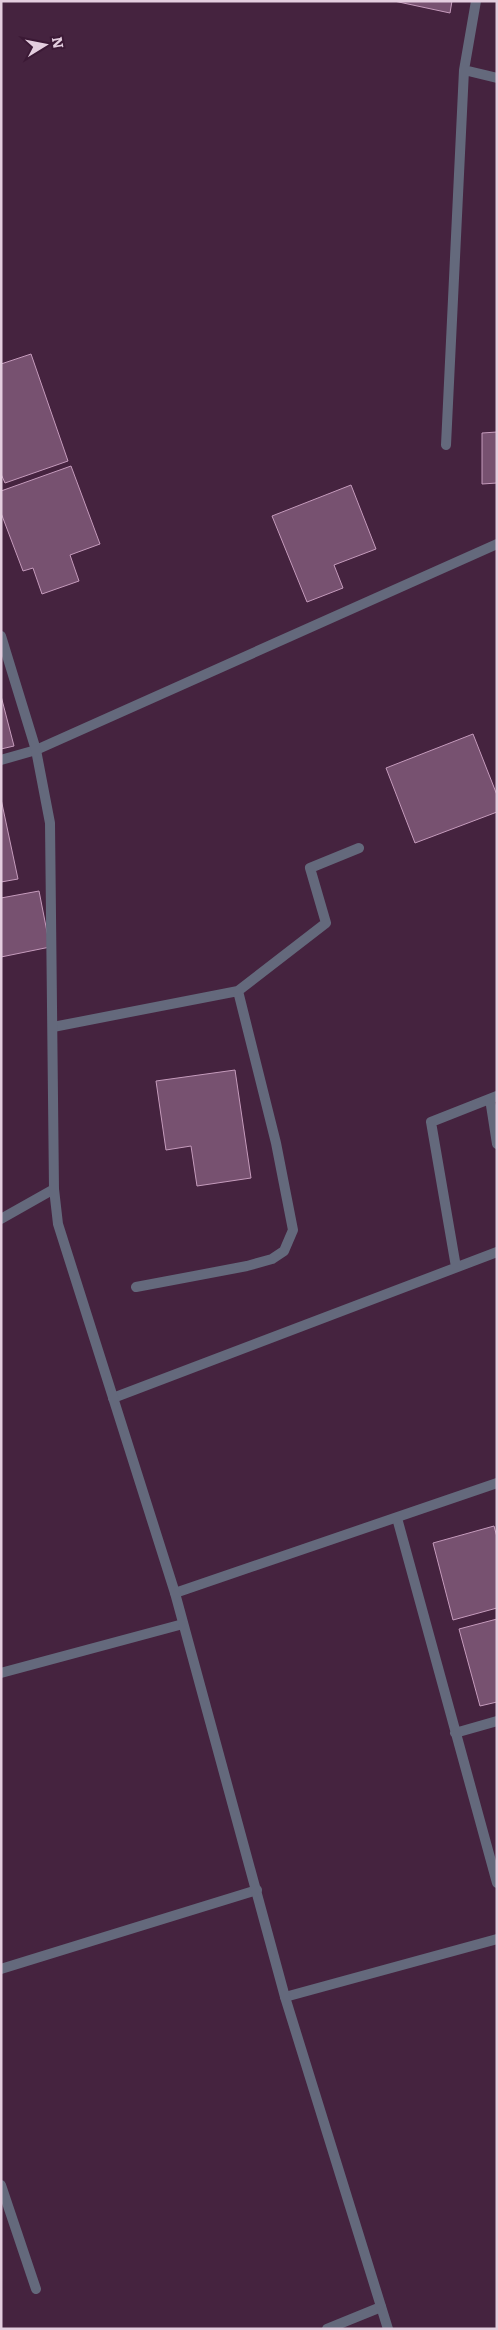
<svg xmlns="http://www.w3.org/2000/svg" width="498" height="2330" font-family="Literata,serif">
<rect width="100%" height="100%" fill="#45233f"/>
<path fill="#775170" stroke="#c59bbc" d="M394 1H452L450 13Z
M31 354 68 461 5 483 1 474V364Z
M497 432V483L482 484V433Z
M71 466 100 544 70 555 79 581 42 594 33 568 23 571 1 513V491Z
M351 485 376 549 334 565 343 588 307 602 272 516Z
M1 696 14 746 1 749Z
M473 734 497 795V812L415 843 386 768Z
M1 799 18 879 1 882Z
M39 891 50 947 1 957V898Z
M235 1070 251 1178 197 1186 191 1146 166 1150 156 1081Z
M494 1526 497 1537V1608L453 1620 433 1543Z
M497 1619V1702L480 1706 459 1629Z"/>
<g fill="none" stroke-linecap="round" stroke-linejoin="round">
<path stroke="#64697c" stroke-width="10" d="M476 1 464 70 497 78
M446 445 464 70
M36 750 497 544"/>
<path stroke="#64697c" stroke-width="10" d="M1 760 36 750
M53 1027 238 991 326 923 310 868 359 848
M490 1099 497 1144
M1 1219 54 1189
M456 1267 431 1122 497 1096
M136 1287 247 1266 272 1259 284 1251 293 1230 276 1143 238 991
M113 1398 497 1252
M397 1518 497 1883
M175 1593 497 1483
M1 1673 183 1624
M455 1733 497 1721
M1 1969 257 1890
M285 1997 497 1939
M1 2185 36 2289
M327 2329 381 2307"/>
<path stroke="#64697c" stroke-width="10" d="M1 636 36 750 50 823 54 1189 58 1224 175 1593 285 1997 388 2329"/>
</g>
<rect width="498" height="2330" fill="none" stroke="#e4cedf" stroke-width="5"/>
<g transform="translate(45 45) rotate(80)" stroke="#3b1935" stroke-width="4" paint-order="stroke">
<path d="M0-4L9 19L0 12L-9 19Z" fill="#e4cedf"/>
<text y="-8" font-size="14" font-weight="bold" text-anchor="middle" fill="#e4cedf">N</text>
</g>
</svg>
